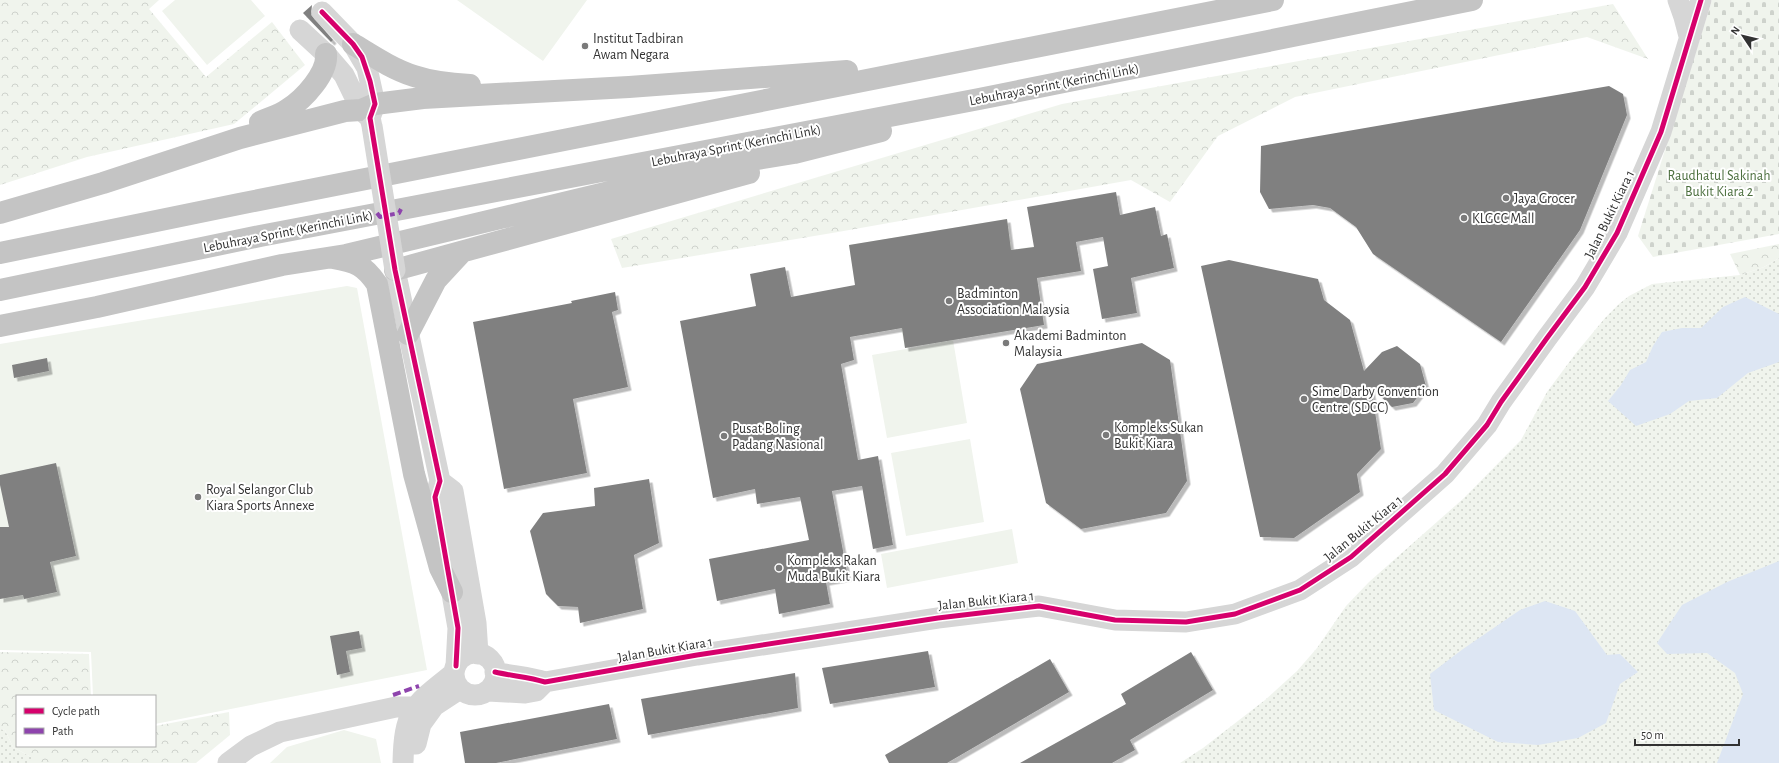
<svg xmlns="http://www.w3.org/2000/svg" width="1779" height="763" font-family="'Alegreya Sans',sans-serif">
<defs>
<pattern id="grass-dots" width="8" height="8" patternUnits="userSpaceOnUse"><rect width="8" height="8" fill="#f0f4ed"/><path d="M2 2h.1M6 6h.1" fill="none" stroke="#ced2cc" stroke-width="1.8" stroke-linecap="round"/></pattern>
<pattern id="forest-crowns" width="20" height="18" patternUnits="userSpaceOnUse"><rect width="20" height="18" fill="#f0f4ed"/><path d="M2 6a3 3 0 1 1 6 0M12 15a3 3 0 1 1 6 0" fill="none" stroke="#ced2cc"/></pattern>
<pattern id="cemetery-stones" width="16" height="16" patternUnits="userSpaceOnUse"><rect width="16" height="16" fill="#f0f4ed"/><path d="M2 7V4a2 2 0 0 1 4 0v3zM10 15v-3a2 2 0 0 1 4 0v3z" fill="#ced2cc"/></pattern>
<filter id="shadow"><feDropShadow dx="3.5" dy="3.5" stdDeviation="0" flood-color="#0004"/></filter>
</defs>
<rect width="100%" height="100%" fill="#fff"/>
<path fill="url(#grass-dots)" d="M1779 258V763H1180L1203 748 1265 700 1297 671 1317 648 1346 606 1369 582 1464 498 1521 440 1547 392 1576 353 1605 318 1619 304 1629 296 1652 284 1740 275 1764 267Z
M0 729 5 730 13 747 31 757V763H0Z"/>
<path fill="url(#forest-crowns)" d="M0 0H159L149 9 206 77 272 22 305 65 234 124 87 157 0 185Z
M1613 4 1648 59 1587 37 1295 97 1218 136 1170 202 1131 180 838 232 622 268 611 239 1062 104Z
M1779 244V258L1764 267 1740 275 1730 254Z
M0 652 89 654 91 696H17V746H155V726L229 712 230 735 196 763H31V757L13 747 5 730 0 729Z"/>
<path fill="url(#cemetery-stones)" d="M1712 0H1779V234L1653 257 1638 236Z"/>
<path fill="#f0f4ed" d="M175 0H251L265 16 207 65 162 11Z
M457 0H587L543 61Z
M1007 219 1012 250 1049 244 1050 253 1077 249 1081 271 1037 278 1044 325 953 340 967 423 887 438 872 355 940 343 905 348 901 328 863 335 849 245Z
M347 286 357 288 427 670 155 724V696H93L91 652 0 650V344Z
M970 439 984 522 906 536 891 453Z
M1012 529 1018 563 887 588 881 554Z
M344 730 376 739 381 763H270L287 747Z"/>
<path fill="#dde6f3" d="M1745 297 1779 314V362L1748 373 1717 398 1689 401 1670 414 1636 426 1608 401 1621 385 1630 370 1646 362 1653 346 1662 332 1682 328H1701L1723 307Z
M1779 561V763H1717L1743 694 1735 673 1707 653 1667 654 1657 643 1682 605 1727 582Z
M1545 601 1575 611 1607 655 1620 654 1638 672 1620 684 1606 723 1578 738 1538 745 1498 742 1434 710 1430 674 1463 649 1520 610Z"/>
<path fill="#808080" filter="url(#shadow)" d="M312 5 311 15 333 40 331 42 303 13Z
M1609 86 1623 94 1627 115 1580 230 1501 342 1373 254 1356 227 1330 208 1313 205 1269 209 1260 192 1261 146Z
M1116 192 1120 215 1155 207 1161 236 1167 234 1174 268 1131 278 1137 313 1102 319 1093 269 1108 266 1103 237 1076 242 1081 271 1037 278 1044 325 905 348 902 328 850 337 854 360 841 364 858 460 878 456 893 545 873 549 862 486 832 491 848 578 826 582 830 604 779 614 775 589 717 601 709 559 809 540 800 497 757 504 755 489 713 498 680 321 756 306 750 274 785 267 791 297 855 285 849 245 1007 219 1011 250 1034 247 1027 207Z
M1229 260 1318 279 1324 300 1350 320 1364 371 1382 352 1397 346 1420 364 1426 386 1413 403 1392 407 1371 387 1381 449 1357 474 1360 492 1294 538 1260 537 1201 266Z
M615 292 618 310 612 312 628 387 573 399 587 473 504 489 473 322 572 303 571 301Z
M1142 343 1170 360 1187 481 1166 513 1081 529 1046 503 1020 389 1037 364Z
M47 358 49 371 14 378 12 365Z
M56 463 76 556 50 562 57 592 24 599 23 595 0 599V527H9L0 485V475Z
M649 479 659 543 634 555 643 609 580 623 578 607 558 606 546 594 530 531 543 513 595 506 594 488Z
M359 631 362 648 346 651 350 672 337 675 330 636Z
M928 651 935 687 830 704 822 668Z
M1191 652 1213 690 1130 740 1135 750 1112 763H1020L1126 704 1121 694Z
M1050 659 1069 692 947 763H889L885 755Z
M795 673 798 708 648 735 641 699Z
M609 704 617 739 496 763H465L460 732Z"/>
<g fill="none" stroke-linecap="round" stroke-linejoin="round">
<path stroke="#d6d6d6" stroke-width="21" d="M1678 0 1684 17 1689 36
M322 12 353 44 367 68 375 104 370 118 371 122
M300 30 326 54 344 75 361 110 370 118
M395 270 440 481 435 497 458 628 456 666
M440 481 453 491 476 623 478 654
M454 674a21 21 0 1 1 42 0a21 21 0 1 1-42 0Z
M495 672C512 676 529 677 545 682L697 655 938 618 1039 606 1115 620 1186 622 1235 614 1300 590 1351 557 1445 474 1487 425 1501 402 1547 338 1585 287 1617 233 1661 132 1701 0
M488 691 525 693 536 691 545 682
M416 744 421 724 434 706 460 689
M228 763 251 746 280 732 396 707H414
M403 763C404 709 414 705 454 673"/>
<path stroke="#c4c4c4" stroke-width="22" d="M353 44C373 56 392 69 414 76 432 82 451 84 470 85
M260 122C269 118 280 115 288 109 304 99 328 73 326 54
M0 213 103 183 240 138 345 111 361 110 375 104 423 98 629 87 847 71
M0 253 239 204 1273 0
M333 258C356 262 364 265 377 284L414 474 440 568 452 592
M395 270 749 173
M0 290 260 236 979 99 1472 0
M0 326 97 307 282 265 346 255 726 164 794 153 881 131
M408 334 436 280 461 253"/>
<path stroke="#d6d6d6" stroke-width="21" d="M372 126 395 270"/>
<path stroke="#8e44ad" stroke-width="4" stroke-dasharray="8 4" stroke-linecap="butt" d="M377 213 380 217 399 213 401 209
M393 695 419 686"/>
<defs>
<path id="cycleway" d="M322 12 353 44 362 57 370 81 375 104 370 118 395 270 440 481 435 497 458 628 456 666
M495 672C512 676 529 677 545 682L697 655 938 618 1039 606 1115 620 1186 622 1235 614 1300 590 1351 557 1445 474 1487 425 1501 402 1547 338 1585 287 1617 233 1661 132 1701 0"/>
</defs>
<use href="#cycleway" stroke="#fff" stroke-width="8"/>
<use href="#cycleway" stroke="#d6006c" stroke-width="5"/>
</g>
<g fill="#7a7a7a" stroke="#fff" stroke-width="1.5">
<circle cx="585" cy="46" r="4"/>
<circle cx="1506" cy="198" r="4"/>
<circle cx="1464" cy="218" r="4"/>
<circle cx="949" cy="301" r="4"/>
<circle cx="1006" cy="343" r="4"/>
<circle cx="1304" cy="399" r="4"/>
<circle cx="1106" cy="435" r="4"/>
<circle cx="724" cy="436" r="4"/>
<circle cx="198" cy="497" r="4"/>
<circle cx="779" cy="568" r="4"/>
</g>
<g text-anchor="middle" stroke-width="4" stroke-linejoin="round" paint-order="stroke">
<g font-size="14" fill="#323232" stroke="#fff" text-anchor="start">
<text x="593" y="43">Institut Tadbiran<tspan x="593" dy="16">Awam Negara</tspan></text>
<text x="1514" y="203">Jaya Grocer</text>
<text x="1472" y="223">KLGCC Mall</text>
<text x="957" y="298">Badminton<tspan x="957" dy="16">Association Malaysia</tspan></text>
<text x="1014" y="340">Akademi Badminton<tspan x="1014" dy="16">Malaysia</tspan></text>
<text x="1312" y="396">Sime Darby Convention<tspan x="1312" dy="16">Centre (SDCC)</tspan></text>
<text x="1114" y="432">Kompleks Sukan<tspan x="1114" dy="16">Bukit Kiara</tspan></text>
<text x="732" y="433">Pusat Boling<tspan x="732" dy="16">Padang Nasional</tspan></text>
<text x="206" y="494">Royal Selangor Club<tspan x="206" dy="16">Kiara Sports Annexe</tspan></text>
<text x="787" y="565">Kompleks Rakan<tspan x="787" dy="16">Muda Bukit Kiara</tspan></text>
</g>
<g font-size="14" fill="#323232" stroke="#fff">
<text transform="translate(1054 84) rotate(-11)" y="5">Lebuhraya Sprint (Kerinchi Link)</text>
<text transform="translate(736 145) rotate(-11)" y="5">Lebuhraya Sprint (Kerinchi Link)</text>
<text transform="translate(1609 214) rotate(-64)" y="5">Jalan Bukit Kiara 1</text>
<text transform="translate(288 231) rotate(-11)" y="5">Lebuhraya Sprint (Kerinchi Link)</text>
<text transform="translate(1363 528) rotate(-39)" y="5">Jalan Bukit Kiara 1</text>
<text transform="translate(986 600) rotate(-6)" y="5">Jalan Bukit Kiara 1</text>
<text transform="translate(665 649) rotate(-10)" y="5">Jalan Bukit Kiara 1</text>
</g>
<g font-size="14" fill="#4c6f3e" stroke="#fff">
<text x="1719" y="180">Raudhatul Sakinah<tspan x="1719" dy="16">Bukit Kiara 2</tspan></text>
</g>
</g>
<rect x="16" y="695" width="140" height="52" fill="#ffffff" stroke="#adadad"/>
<rect x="24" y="708" width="20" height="6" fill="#d6006c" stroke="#adadad"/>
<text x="52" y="715" font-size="12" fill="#323232">Cycle path</text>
<rect x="24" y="728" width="20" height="6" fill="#8e44ad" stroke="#adadad"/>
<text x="52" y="735" font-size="12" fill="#323232">Path</text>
<g transform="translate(1743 36) rotate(305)" stroke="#ffffff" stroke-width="3" paint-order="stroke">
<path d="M0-3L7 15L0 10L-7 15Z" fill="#323232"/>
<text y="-6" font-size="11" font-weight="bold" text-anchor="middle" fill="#323232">N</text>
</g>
<path d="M1635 739v6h104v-6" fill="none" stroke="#323232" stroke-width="2"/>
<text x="1641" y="739" font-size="12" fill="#323232" stroke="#ffffff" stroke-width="3" paint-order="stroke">50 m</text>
</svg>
